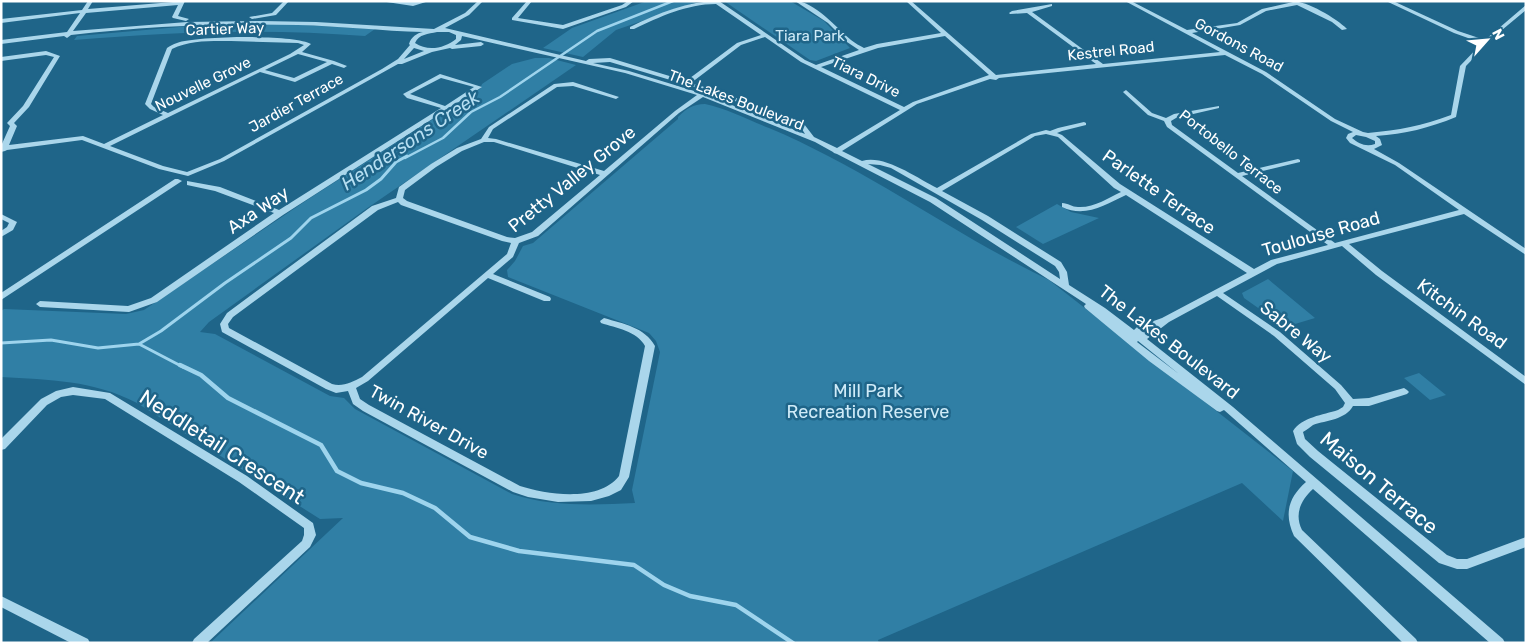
<svg xmlns="http://www.w3.org/2000/svg" width="1527" height="644" font-family="Rubik,sans-serif">
<rect width="100%" height="100%" fill="#1f6589"/>
<path fill="#307fa5" d="M647 1H700L616 30 583 57 543 48 572 28Z
M724 1H790L824 21 850 48 816 61 810 60Z
M285 24 375 29 365 36C266 28 170 32 74 40L77 36 202 25Z
M535 58H549L576 65 366 209 209 322 200 332 215 334 330 396 344 398 355 409 512 494C550 507 595 505 635 503L632 490 660 352 656 341 649 333 508 277 507 270 515 261 523 246 533 243 678 119V117C686 109 693 104 705 104 726 108 748 120 769 128 867 169 953 234 1049 280L1293 471 1283 521 1242 483 878 640 879 643H210L343 518 320 519 137 403C93 380 50 380 1 377V311L4 309 126 314 144 310 307 200 480 89 482 84 512 64Z
M1057 204 1071 212 1099 218 1043 244 1016 227Z
M1268 279 1315 318 1285 327 1244 298 1242 293Z
M1419 373 1446 395 1430 400 1404 378Z"/>
<g fill="none" stroke-linecap="round" stroke-linejoin="round">
<path stroke="#9ed4ed" stroke-width="2.5" d="M405 158 443 138 471 112 500 97 597 31 673 1"/>
<path stroke="#9ed4ed" stroke-width="3" d="M1 343 51 340 98 348 139 344 161 331 225 283 291 238 311 218 366 190 381 179 396 162 407 156
M139 344 183 367"/>
<path stroke="#9ed4ed" stroke-width="4.5" d="M180 365 201 375 228 398 321 445 337 471 361 483 403 493 435 508 470 537 519 551 634 565 664 585 690 596 736 605 793 643"/>
<path fill="#aad6eb" fill-rule="evenodd" d="M88 1H93L88 9 185 1 178 16 189 19 186 21 173 18 172 17 178 5 86 13 73 31 187 22 262 21 316 22 434 29 465 13 478 1H483L469 15 445 28 586 61 589 59 610 58 686 81 737 43 761 35 716 4C687 4 659 17 634 29H630V27C659 13 688 1 719 1L805 60 816 65 859 50 847 42 828 23 795 1C814 1 837 28 851 40 855 43 860 46 864 48L877 44 941 33 906 1H911L996 75 1096 64 1027 13 1010 14 1009 13 1012 11 1052 4V6L1032 12 1103 64 1220 52 1125 1H1131L1187 30 1237 23 1262 9 1293 2 1292 1C1307 1 1336 18 1347 29L1342 30 1332 22 1297 5 1266 11 1240 25 1192 33 1266 72 1335 119 1363 132 1368 133C1399 130 1422 126 1451 115L1460 66 1482 43 1454 33 1386 1H1393L1458 31 1485 40 1526 5V10L1496 35 1466 66 1456 117C1429 128 1405 134 1376 136L1380 139 1382 145 1374 149 1399 163 1526 249V255L1464 214 1349 244 1382 271 1526 377V385L1376 275 1342 246 1277 264 1223 293 1280 332 1341 385 1353 399 1369 398 1404 388 1407 390 1409 392 1407 394 1369 406H1353C1345 420 1327 420 1313 425 1310 427 1307 430 1303 432L1305 439 1318 451 1447 555 1457 559H1467L1526 537V547L1467 569H1457L1439 563 1310 457 1297 444 1293 431C1302 417 1323 415 1338 410L1343 407 1345 403 1335 389 1274 336 1217 296 1169 322 1147 339 1233 407 1503 639 1505 643H1490L1313 489C1301 500 1294 514 1302 530L1416 639 1418 643H1403L1294 536C1284 514 1288 498 1306 482L1224 410 1220 412 1217 411 1149 361 1085 308 1084 306 1086 304 930 202 837 154 834 153 833 152 815 142 703 97 679 113 538 236 519 243 513 257 493 274 550 297 551 299 550 301H544L488 278 368 381 356 388 360 399 369 405 520 486C548 495 599 502 619 476L645 346C637 331 616 328 601 323L600 321 604 318C624 324 644 327 655 346L629 477 621 490 609 496 591 501 558 502 528 497 513 492 363 411 353 404 348 391 336 393 326 389 222 332 220 324 227 313 372 206 396 198 399 187 431 164 457 148 481 139 489 127 554 84 573 82 619 97 616 99 573 86 557 87 493 129 488 138 496 139 604 171 675 111 697 95 625 73 462 36 461 40 455 45 481 42 484 44 481 46 452 49 450 48 432 52 402 64H398L224 161 188 176 159 169 82 140 7 150 5 151 1 152V146L10 126 7 123 23 106 54 57 46 55 1 61V57L46 51 60 56 29 107 14 123 17 126 9 145 83 136 104 144 163 115 150 109 145 104 167 48C170 46 173 44 177 43 197 36 295 34 311 44L302 52 334 61 347 66 344 68 332 64 295 82 260 72 110 146 163 166 187 172 220 159 382 69 398 59 410 45 409 44C411 37 417 33 423 32 382 31 340 26 298 25 222 23 146 26 71 35L67 38 64 36 1 44V40L67 32 80 13 1 23V19L82 10ZM437 32H449L456 35V39C445 48 428 52 415 43 419 34 428 34 437 32ZM945 36 989 75 913 102 904 107 821 67 878 48ZM765 37 801 62 900 110 837 148 814 137 804 124 718 91 691 83 741 45ZM231 41 298 43 304 45 290 54 168 113 154 107 151 104 172 49C190 40 211 41 231 41ZM414 48 424 51 404 59ZM298 54 327 62 294 78 265 70ZM1225 55 1262 74 1331 121 1353 132 1348 134 1346 138 1350 143 1395 165 1459 210 1335 243 1242 176 1300 162V160L1298 159 1238 173 1172 125 1171 121 1176 118 1219 108V106L1174 114 1166 118 1152 113 1126 90 1123 92 1124 93 1148 115 1164 121 1167 127 1328 245 1271 260 1254 269 1120 184 1062 135 1057 133 1062 131 1086 125V123L1084 122 1058 128 1050 131 1046 130 1031 134 937 188C917 178 884 154 862 161L842 151 917 104 990 79 996 80 999 78ZM610 62 714 93 800 126 805 134 704 94 629 71 593 63ZM1046 134 1058 137 1114 188 1121 192C1108 198 1094 208 1078 207 1072 207 1068 203 1062 203V207C1085 218 1105 205 1126 195L1247 273 1162 318 1137 327 1134 330 1105 308 1069 285 1067 272 1061 262 988 216 942 191 1035 136ZM1356 135 1366 137 1375 141V144C1366 147 1359 144 1352 138ZM484 142H494L600 175 532 232 515 238 507 237 407 201 403 198 405 190 436 167 462 151ZM868 164 880 165 891 168 982 220 1055 266 1059 272 1060 279 936 198ZM398 202 401 205 502 241 511 243 507 254 362 377C352 382 343 387 332 384L229 328 228 324 233 317 378 210ZM1138 341 1179 374 1137 342Z
M284 1H289L276 15 252 19 249 17 272 13Z
M380 1 413 2 429 1 413 6Z
M527 1H532L518 18 563 25 622 5 628 1H634L626 7 563 29 512 20V18Z
M440 74 482 87 283 215 157 302 129 312 40 307 36 304 40 301 128 306 151 298 274 213 215 191 187 185V181L220 187 279 210 441 108 407 98 403 94ZM441 78 474 87 445 106 410 94Z
M175 179H178L182 181 1 300V293Z
M1 214 17 222 13 230 1 237V231L7 227 9 223 1 219Z
M73 387 110 393 247 476 313 523 316 535 310 547 207 643H192L194 639 302 541 304 535V528L239 482 105 399 73 395 61 397 47 405 5 449 1 450V439L41 399 56 391Z
M1 596 88 639 90 643H71L1 607Z"/>
</g>
<g text-anchor="middle" stroke-width="5" stroke-linejoin="round" paint-order="stroke">
<g font-size="15" fill="#fff" stroke="#1f6589">
<text transform="translate(225 29) rotate(-2)" y="5">Cartier Way</text>
<text transform="translate(1239 45) rotate(28)" y="5">Gordons Road</text>
<text transform="translate(1111 51) rotate(-6)" y="5">Kestrel Road</text>
<text transform="translate(866 77) rotate(26)" y="5">Tiara Drive</text>
<text transform="translate(203 84) rotate(-26)" y="5">Nouvelle Grove</text>
<text transform="translate(736 100) rotate(21)" y="5">The Lakes Boulevard</text>
<text transform="translate(296 103) rotate(-29)" y="5">Jardier Terrace</text>
<text transform="translate(1231 152) rotate(38)" y="5">Portobello Terrace</text>
</g>
<g font-size="15" fill="#cfebf8" stroke="#1f6589">
<text x="810" y="41">Tiara Park</text>
</g>
<g font-size="18" fill="#fff" stroke="#1f6589">
<text transform="translate(572 179) rotate(-39)" y="6">Pretty Valley Grove</text>
<text transform="translate(1159 192) rotate(35)" y="6">Parlette Terrace</text>
<text transform="translate(258 210) rotate(-34)" y="6">Axa Way</text>
<text transform="translate(1321 234) rotate(-16)" y="6">Toulouse Road</text>
<text transform="translate(1462 314) rotate(36)" y="6">Kitchin Road</text>
<text transform="translate(1296 332) rotate(39)" y="6">Sabre Way</text>
<text transform="translate(1169 342) rotate(38)" y="6">The Lakes Boulevard</text>
<text transform="translate(429 422) rotate(29)" y="6">Twin River Drive</text>
</g>
<g font-size="18" fill="#cfebf8" stroke="#1f6589">
<text x="868" y="397">Mill Park<tspan x="868" dy="21">Recreation Reserve</tspan></text>
</g>
<g font-size="19" font-style="italic" fill="#b6dff2" stroke="#1f6589">
<text transform="translate(410 140) rotate(-34)" y="7">Hendersons Creek</text>
</g>
<g font-size="21" fill="#fff" stroke="#1f6589">
<text transform="translate(222 447) rotate(33)" y="7">Neddletail Crescent</text>
<text transform="translate(1379 483) rotate(40)" y="7">Maison Terrace</text>
</g>
</g>
<rect width="1527" height="644" fill="none" stroke="#ffffff" stroke-width="5"/>
<g transform="translate(1487 40) rotate(63)" stroke="#1f6589" stroke-width="4" paint-order="stroke">
<path d="M0-4L9 19L0 12L-9 19Z" fill="#ffffff"/>
<text y="-8" font-size="14" font-weight="bold" text-anchor="middle" fill="#ffffff">N</text>
</g>
</svg>
